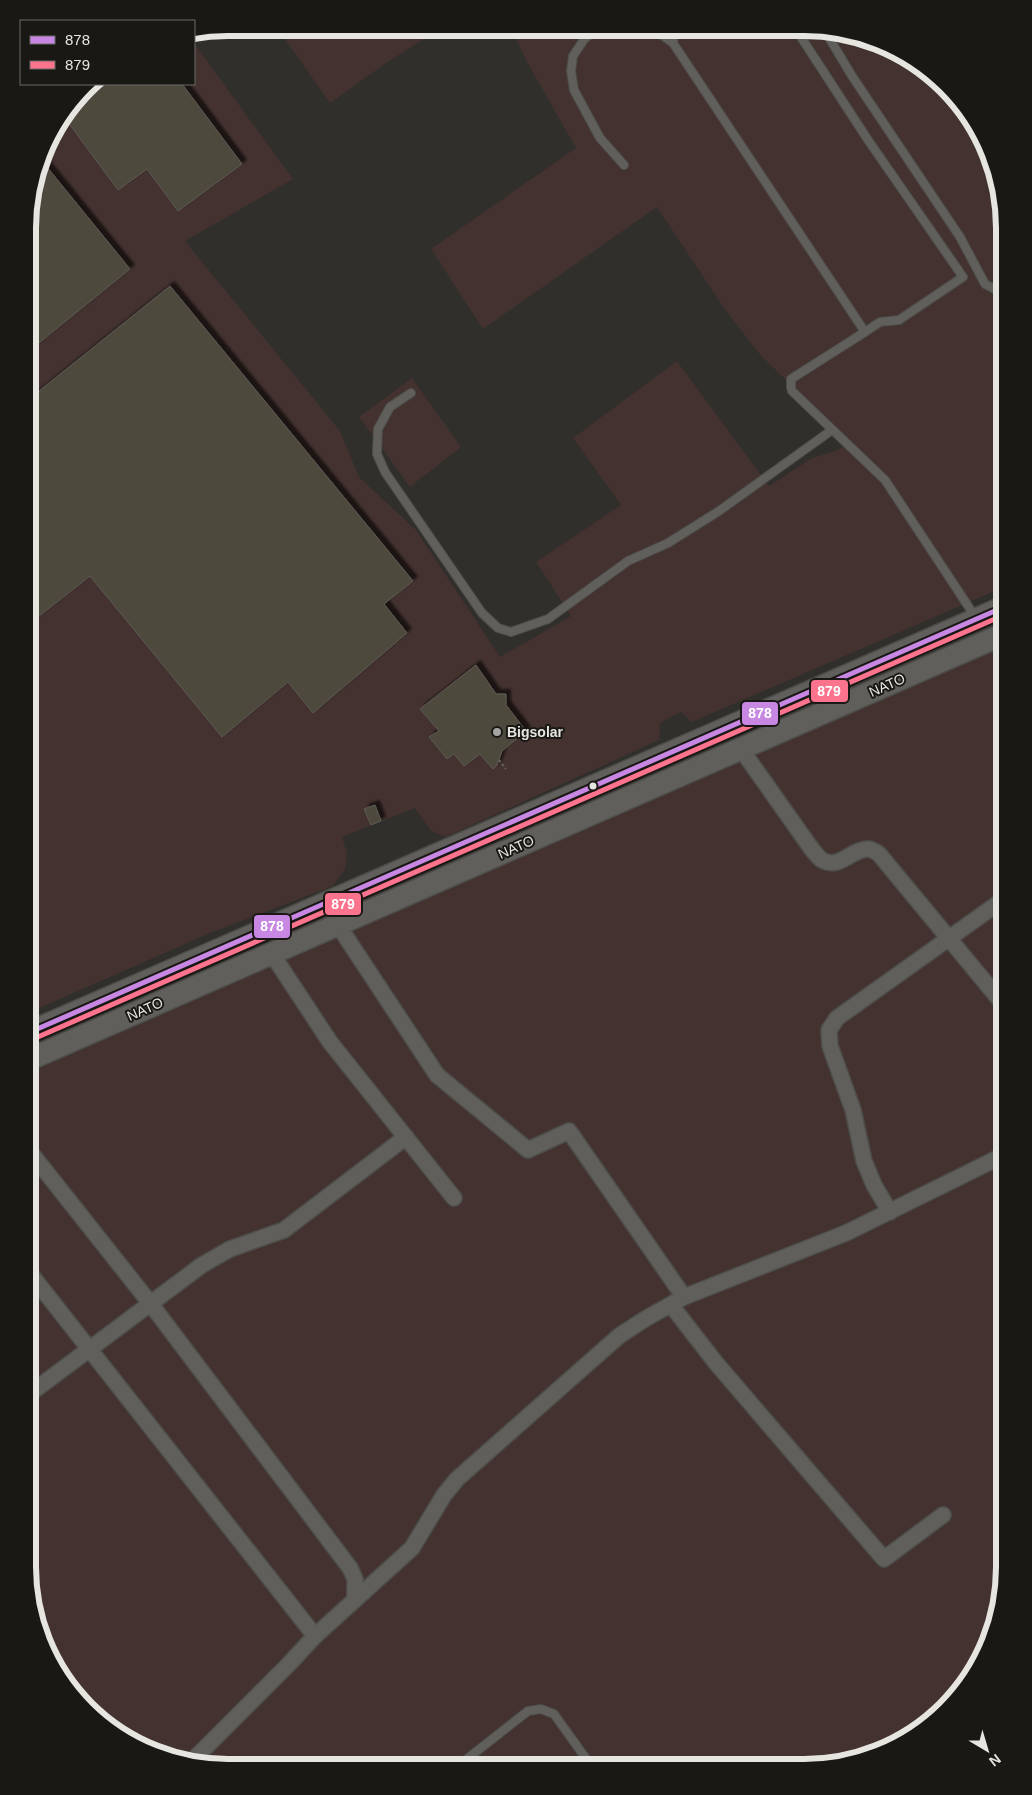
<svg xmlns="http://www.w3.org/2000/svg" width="1032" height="1795" font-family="Helvetica,sans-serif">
<defs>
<filter id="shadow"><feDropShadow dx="4.5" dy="-4.5" stdDeviation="1" flood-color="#0009"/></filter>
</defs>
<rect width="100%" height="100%" fill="#302f2b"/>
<path fill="#43322f" d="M277 28 440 29 389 61 330 103Z
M511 29 843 31 892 48 936 77 971 116 994 163 1004 228V587L692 722 681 712 660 723 659 740 446 837 431 831 415 808 342 837 347 853 345 869 333 886 210 933 28 1013 29 202 48 139 91 84H194V43L293 179 185 241 340 431 359 477 416 530 500 657 571 616 536 562 621 505 573 438 677 361 769 486 812 458 838 450 849 440 761 356 724 308 657 207 483 329 431 249 576 148 527 62Z
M412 378 461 447 410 487 359 417Z
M1004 646V1580L989 1643 963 1689 926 1726 869 1757 804 1767 202 1766 151 1752 106 1726 61 1679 38 1632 28 1567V1073Z"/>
<path fill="#4e4a3c" stroke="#5b5a56" filter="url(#shadow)" d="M91 84H182L242 164 178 211 147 169 118 190 65 118Z
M42 161 130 269 29 351V202Z
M170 286 413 581 384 604 407 633 313 713 288 682 222 737 90 576 29 624V399Z
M476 665 496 694H506V705L526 731 502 751 497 765 493 769 480 754 464 766 454 754 447 759 429 737 439 731 420 709Z
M375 805 381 821 371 825 364 809Z"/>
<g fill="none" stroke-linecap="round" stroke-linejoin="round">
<defs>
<path id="lane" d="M598 30 585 38 573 56 571 71 574 90 600 138 624 165
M655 30 673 43 865 332 791 379V387L792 391 885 480 976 618
M797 31 868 140 963 277 899 320 880 322 865 332
M825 31 852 76 960 237 985 284 1004 294
M673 43 674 30
M411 393 390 407 378 429 377 454 385 472 396 488 482 613 498 628 511 632 548 619 628 561 668 543 719 511 832 430
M458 1766 528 1711 541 1709 554 1714 592 1767"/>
<path id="street" d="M741 749 811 848C814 852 818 857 822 860 840 870 851 849 868 849 872 849 876 852 879 854L1004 1005
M338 925 437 1075 528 1150 569 1131 684 1297
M272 954 330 1042 454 1198
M28 1149 150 1303 350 1568 355 1579V1598
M890 1212 874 1185 864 1161 853 1110 830 1046 829 1030 837 1018 1004 899
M28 1271 315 1636
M671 1305 716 1363 884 1559 943 1515
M28 1395 202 1265 230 1249 284 1230 406 1137
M190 1763 288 1665 315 1636 412 1548 444 1495 457 1479 619 1336 645 1319 684 1297 846 1233 1004 1155"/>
<path id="secondary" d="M28 1033 1004 607
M28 1060 1004 634"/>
</defs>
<use href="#lane" stroke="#4d4d49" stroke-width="10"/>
<use href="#street" stroke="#4d4d49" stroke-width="18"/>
<use href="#secondary" stroke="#4d4d49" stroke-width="24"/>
<path stroke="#605f5d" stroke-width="2.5" stroke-dasharray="2.5 2.5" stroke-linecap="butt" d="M499 760 506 769"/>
<use href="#lane" stroke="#605f5c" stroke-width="8"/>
<use href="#street" stroke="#605f5c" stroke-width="15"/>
<use href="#secondary" stroke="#605f5c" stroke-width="21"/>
<defs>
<path id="bus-1" d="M28 1033 1004 607"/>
<path id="bus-2" d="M31 1040 1004 615"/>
</defs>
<use href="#bus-1" stroke="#191815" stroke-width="9"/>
<use href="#bus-2" stroke="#191815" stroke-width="9"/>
<use href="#bus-1" stroke="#c787e3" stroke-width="5"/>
<use href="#bus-2" stroke="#fc738d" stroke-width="5"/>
</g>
<circle fill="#a6a5a1" stroke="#191815" stroke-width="2" cx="497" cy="732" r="5"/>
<circle fill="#e6e5e0" stroke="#191815" stroke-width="2" cx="593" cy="786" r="4.5"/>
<g text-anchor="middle" stroke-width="4" stroke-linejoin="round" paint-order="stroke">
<g font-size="14" fill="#e6e5e0" stroke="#191815">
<text transform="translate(887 685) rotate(-24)" y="5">ΝΑΤΟ</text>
<text transform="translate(516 847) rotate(-24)" y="5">ΝΑΤΟ</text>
<text transform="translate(145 1009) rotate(-24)" y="5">ΝΑΤΟ</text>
</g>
<g font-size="14" font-weight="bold" fill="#e6e5e0" stroke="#191815" text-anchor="start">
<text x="507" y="737">Bigsolar</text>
</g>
</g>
<path d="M0 0H1032V1795H0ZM228 36H804A192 192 0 0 1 996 228V1567A192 192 0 0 1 804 1759H228A192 192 0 0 1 36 1567V228A192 192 0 0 1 228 36Z" fill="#191815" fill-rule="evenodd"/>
<path fill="none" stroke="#e6e5e0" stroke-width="6" d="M228 36H804A192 192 0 0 1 996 228V1567A192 192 0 0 1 804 1759H228A192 192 0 0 1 36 1567V228A192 192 0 0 1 228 36Z"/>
<g stroke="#191815" stroke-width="2">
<rect x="810" y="679" width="39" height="24" rx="5" fill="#fc738d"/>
<rect x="741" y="701" width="38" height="25" rx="5" fill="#c787e3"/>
<rect x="324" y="892" width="38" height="24" rx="5" fill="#fc738d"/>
<rect x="253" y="914" width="38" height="25" rx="5" fill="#c787e3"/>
</g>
<g font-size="14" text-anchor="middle" font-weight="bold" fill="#fff">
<text x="829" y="696">879</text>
<text x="760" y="718">878</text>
<text x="343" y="909">879</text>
<text x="272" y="931">878</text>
</g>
<rect x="20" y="20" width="175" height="65" fill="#191815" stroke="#6b6a66"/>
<rect x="30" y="36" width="25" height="8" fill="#c787e3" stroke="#6b6a66"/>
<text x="65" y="45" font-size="15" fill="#e6e5e0">878</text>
<rect x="30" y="61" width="25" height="8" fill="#fc738d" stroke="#6b6a66"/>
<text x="65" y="70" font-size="15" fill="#e6e5e0">879</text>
<g transform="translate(987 1750) rotate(142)" stroke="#191815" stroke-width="4" paint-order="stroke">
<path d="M0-4L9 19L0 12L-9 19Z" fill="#e6e5e0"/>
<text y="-8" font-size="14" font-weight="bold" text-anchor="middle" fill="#e6e5e0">N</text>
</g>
</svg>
